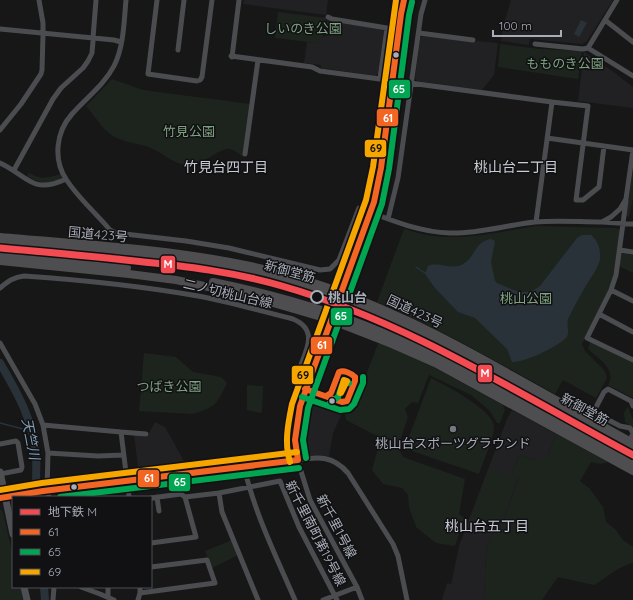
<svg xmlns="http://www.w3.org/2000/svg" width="633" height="600" font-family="Quicksand,'Noto Sans JP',sans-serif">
<rect width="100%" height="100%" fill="#171717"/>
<path fill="#212123" d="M244 0H328L326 15 243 4Z
M511 0H613L587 41 582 44 530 39 529 45 501 41 503 26Z
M327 21 381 29 384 30 378 74 375 76 321 68V65L304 63 307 42 316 43 323 36 325 37Z
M423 36 476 42 477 41 498 43 494 75 482 90 417 81 415 78 420 38Z
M584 52 615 73 633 87V108L578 101Z
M318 400 344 409 333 433 329 457 320 456 309 457 305 450 306 426 310 407Z
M512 410 556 434 548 455 544 460H535L519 455 512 473 519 476 501 528 496 526 486 551 484 600H442L447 583 451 584 452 580 459 546 507 419Z
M155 422 165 427 188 468 139 474 134 435 147 437Z"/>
<path fill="#1d241e" d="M278 12 326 18 323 36 316 43 275 38Z
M500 44 540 49 582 51 578 79 498 67Z
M112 79 143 90 250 104 243 157C239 154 235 150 230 149 221 147 204 164 191 165 175 166 165 154 151 148 139 143 120 142 110 134 101 127 94 115 86 106Z
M389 128 380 190 376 206Z
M633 170V198L629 217 626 216Z
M29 173C43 180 46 178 61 174L62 176C53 188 37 182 27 176Z
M535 226 616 228 620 230 614 277 609 290 582 344 585 351 604 370 606 374 607 378 596 398 563 380 555 394C497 362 439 328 377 302L404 229C417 233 432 237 446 237 475 238 506 231 535 226Z
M623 253 633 255V273L619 266 621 255Z
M590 342 633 363V398L608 385C617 369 598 358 588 349Z
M378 344H383L433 367 503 405 505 410 500 423H497L490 411 471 395 429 375 418 403 412 402 405 409 408 417 398 447 403 457 465 479 459 514 464 518 455 546 436 543 416 527 409 507 408 495 402 488 383 484 372 470 381 438 346 420 345 413 352 411Z
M144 353 176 357 193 372 221 377 227 383C217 404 215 408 192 414L139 411Z
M431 378C445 385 493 410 494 426 494 438 483 462 479 474L412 451 407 442Z
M247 385 263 386 262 412 260 413 247 410Z
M628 406 633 420V428L625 422 624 413Z
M556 434 608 462 601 464 591 462 580 481 590 489 603 507 606 522 615 529 623 540 633 547V563C617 567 608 577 594 585L558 577 542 600H484L486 551 496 525 501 528 519 477 512 473 519 455 535 460 544 459 548 455Z
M489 468 517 478 499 526 472 516Z
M0 509 3 512 13 556V587H21L23 600H0Z
M232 540 238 555 212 568 205 551Z"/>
<path fill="#2a3239" d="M581 20 587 23 579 37 574 34Z
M582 235H591C598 241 601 250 600 259 598 268 592 276 587 284 580 295 574 307 568 319 566 326 571 334 565 339 556 347 524 363 512 362L507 349 475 318 458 312 435 288 425 274 428 266C438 261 450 270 461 265 476 259 473 242 491 239L495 241 491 262 495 281 497 283C512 289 526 298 540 286L577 238Z"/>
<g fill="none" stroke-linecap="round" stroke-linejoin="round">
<path stroke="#2a3239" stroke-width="1.5" d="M416 267 425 273
M0 423 23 429 31 428"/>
<path stroke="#2a3239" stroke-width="8" d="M0 363C17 392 33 420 36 454 37 469 35 482 37 497
M44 587 45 600"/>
<path stroke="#4b4c50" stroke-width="5" d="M39 0 43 23V32
M126 0C124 21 124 46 114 66 104 85 86 98 72 114 56 132 53 159 66 179 78 198 96 213 110 230L116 233 186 241 229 248 320 270 330 269 339 260 359 208C388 219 418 232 450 233 478 234 506 225 535 222 557 220 580 222 602 222L611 217 620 209 626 199 633 150
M157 0 148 74 197 81 200 80 202 77 212 0
M328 17 332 19 387 28 380 78
M605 20 633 42
M0 29 114 40 121 42
M419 33 473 40
M93 38 96 0
M535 44 583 49 588 48 633 76
M588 48 617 0
M178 50 184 0
M231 56 312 67 320 71 552 102 536 222
M232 57 239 0
M552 102 588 106 576 200H583L599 187 604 146
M0 130 21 104 41 74 42 70 43 35
M547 138 633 150
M245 154 258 60
M0 163C28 176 32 195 66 179
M14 170 53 99 61 88 83 68 88 61 92 53 93 41
M626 201 616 275 611 290 587 338 633 360
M388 219 398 178 421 14 425 0
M602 222 633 224
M620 250 633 252
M0 288C8 281 14 277 24 276 82 280 141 286 198 296 230 302 261 311 293 319 324 332 300 359 295 382L298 386 311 391
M611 290 633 301
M340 295 367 223 377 189 401 14 404 0
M346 297 373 225 383 190 407 15 410 0
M599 314 633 332
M332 319 300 406 295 429V452L310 500 357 587 362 600
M0 343 35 404 43 425 48 453 47 491 49 497
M43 425 121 432 129 497
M121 432 146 434
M630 441 633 433 630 428 620 426 597 414 594 411 604 392 608 389 631 401 633 406
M0 444 16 441 18 443 22 467 21 470 0 474
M48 453 98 456 123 455
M298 460 300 452 301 430 305 408 337 320
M244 467C255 514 276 556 295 600
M219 493 222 512 258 600
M157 497 159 511
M0 498 43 491 289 461C313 458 330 452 348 473L393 544 398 556 407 600
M151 498 181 494 185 497 219 493 280 481 299 527 337 600
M151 543 196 537 185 497
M81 587 100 594 114 600
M140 593 215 583 207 560 151 567
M108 597V587
M53 600 54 587
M138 600 140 593V587
M323 600 357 587"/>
<path stroke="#4d4f52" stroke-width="7" d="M0 472 13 534
M24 587 27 600"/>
<path stroke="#4e4e51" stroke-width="8" d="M0 237C101 246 204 250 302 279 376 302 444 337 511 375 552 398 592 420 633 443
M0 243 131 255 215 266 268 277 325 293 364 308 419 333 633 449
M0 256 127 268
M0 261 129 274 176 280 246 295 328 319 392 344 435 363 633 471
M213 282C276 295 339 313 398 339 479 375 555 421 633 463"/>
<path stroke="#4b4c50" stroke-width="5" d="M332 317 340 296
M338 319 345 298"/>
<defs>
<path id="bus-1" d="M305 389 342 402 347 401 355 381V377
M326 396 331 393 339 372C344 370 351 373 355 377
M298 460 295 440 300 406 374 202 381 168 401 14 404 0
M0 498 43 491 298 460"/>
<path id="bus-2" d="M302 397 340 410 349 409 354 404 363 383V377
M330 403 338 397 344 380 349 383
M306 458 303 440 308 408 382 204 389 169 409 15 412 2
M60 497 299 468"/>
<path id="bus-3" d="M344 380 347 381 341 393H340Z
M290 462C284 443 288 424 292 404L366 200 373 167 396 0
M0 490 42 483 297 452"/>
</defs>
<use href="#bus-1" stroke="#111113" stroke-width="9"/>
<use href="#bus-2" stroke="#111113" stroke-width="9"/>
<use href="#bus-3" stroke="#111113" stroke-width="9"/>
<use href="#bus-1" stroke="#f26522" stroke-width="6"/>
<use href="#bus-2" stroke="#00a651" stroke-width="6"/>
<use href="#bus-3" stroke="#f7a600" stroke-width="6"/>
<defs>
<path id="metro-1" d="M0 248C45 252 90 256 135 261 185 266 234 272 282 286 408 322 519 394 633 455"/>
</defs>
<use href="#metro-1" stroke="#111113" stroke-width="10"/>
<use href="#metro-1" stroke="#f24c52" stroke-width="7"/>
</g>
<g fill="#a8adb8" stroke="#111113" stroke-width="1.5">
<circle cx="396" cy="55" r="3.5"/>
<circle cx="332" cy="401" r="3.5"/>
<circle cx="74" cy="487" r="3.5"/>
</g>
<circle fill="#111113" stroke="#a8adb8" stroke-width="2" cx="317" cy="297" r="6"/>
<circle fill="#757880" stroke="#111113" stroke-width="1.5" cx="453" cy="429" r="4"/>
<g text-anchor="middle" stroke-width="3" stroke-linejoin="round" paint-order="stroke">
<g font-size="13" fill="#7fa381" stroke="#111113">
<text x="303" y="33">しいのき公園</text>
<text x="565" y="68">もものき公園</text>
<text x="189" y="136">竹見公園</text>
<text x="526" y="303">桃山公園</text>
<text x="169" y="391">つばき公園</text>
</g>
<g font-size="13" fill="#a8adb8" stroke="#111113">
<text transform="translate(98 234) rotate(5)" y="5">国道423号</text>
<text transform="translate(290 271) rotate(15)" y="5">新御堂筋</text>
<text transform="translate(228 293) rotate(13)" y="5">二ノ切桃山台線</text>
<text transform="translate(415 311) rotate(25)" y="5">国道423号</text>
<text transform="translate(585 409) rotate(29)" y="5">新御堂筋</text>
<text transform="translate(337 526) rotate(62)" y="5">新千里1号線</text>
<text transform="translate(316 533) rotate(63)" y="5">新千里南町第19号線</text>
</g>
<g font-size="13" font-weight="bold" fill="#a8adb8" stroke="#111113" text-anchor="start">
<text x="328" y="302">桃山台</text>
</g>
<g font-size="13" fill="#a8adb8" stroke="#111113">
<text x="453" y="448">桃山台スポーツグラウンド</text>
</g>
<g font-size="14" fill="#c9ccd4" stroke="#111113">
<text x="226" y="172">竹見台四丁目</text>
<text x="516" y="172">桃山台二丁目</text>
<text x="487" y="531">桃山台五丁目</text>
</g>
<g font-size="14" font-style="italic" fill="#7f9bb3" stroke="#111113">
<text transform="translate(31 439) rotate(79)" y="5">天竺川</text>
</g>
</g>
<g stroke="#111113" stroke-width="1.5">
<rect x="388" y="79" width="23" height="20" rx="4" fill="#00a651"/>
<rect x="376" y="108" width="23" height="19" rx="4" fill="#f26522"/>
<rect x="364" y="139" width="23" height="19" rx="4" fill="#f7a600"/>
<rect x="160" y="255" width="16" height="19" rx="4" fill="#f24c52"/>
<rect x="330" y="307" width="23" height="19" rx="4" fill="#00a651"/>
<rect x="310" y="336" width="23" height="19" rx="4" fill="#f26522"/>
<rect x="477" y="364" width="16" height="19" rx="4" fill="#f24c52"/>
<rect x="291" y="365" width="23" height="20" rx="4" fill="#f7a600"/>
<rect x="137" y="469" width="23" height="19" rx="4" fill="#f26522"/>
<rect x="168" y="473" width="23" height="19" rx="4" fill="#00a651"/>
</g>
<g font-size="11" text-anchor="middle" font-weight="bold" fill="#fff">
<text x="399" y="93">65</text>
<text x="388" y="122">61</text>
<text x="168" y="268">M</text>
<text x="341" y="320">65</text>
<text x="322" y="349">61</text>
<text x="485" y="377">M</text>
<text x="149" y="482">61</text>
<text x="180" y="486">65</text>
</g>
<g font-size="11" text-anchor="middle" font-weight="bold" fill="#111">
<text x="376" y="152">69</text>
<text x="303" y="379">69</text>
</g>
<rect x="12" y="496" width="140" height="92" fill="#111113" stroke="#4d4f55"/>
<rect x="20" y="509" width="20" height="6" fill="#f24c52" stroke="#4d4f55"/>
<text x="48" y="516" font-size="12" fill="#a8adb8">地下鉄 M</text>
<rect x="20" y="529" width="20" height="6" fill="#f26522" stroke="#4d4f55"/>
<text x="48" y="536" font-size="12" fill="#a8adb8">61</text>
<rect x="20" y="549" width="20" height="6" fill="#00a651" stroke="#4d4f55"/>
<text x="48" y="556" font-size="12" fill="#a8adb8">65</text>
<rect x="20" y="569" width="20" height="6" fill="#f7a600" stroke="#4d4f55"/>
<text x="48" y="576" font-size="12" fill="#a8adb8">69</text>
<path d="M493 30v6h68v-6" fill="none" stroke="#a8adb8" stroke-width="2"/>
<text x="499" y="30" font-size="12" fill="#a8adb8" stroke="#111113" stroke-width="3" paint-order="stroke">100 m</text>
</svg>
